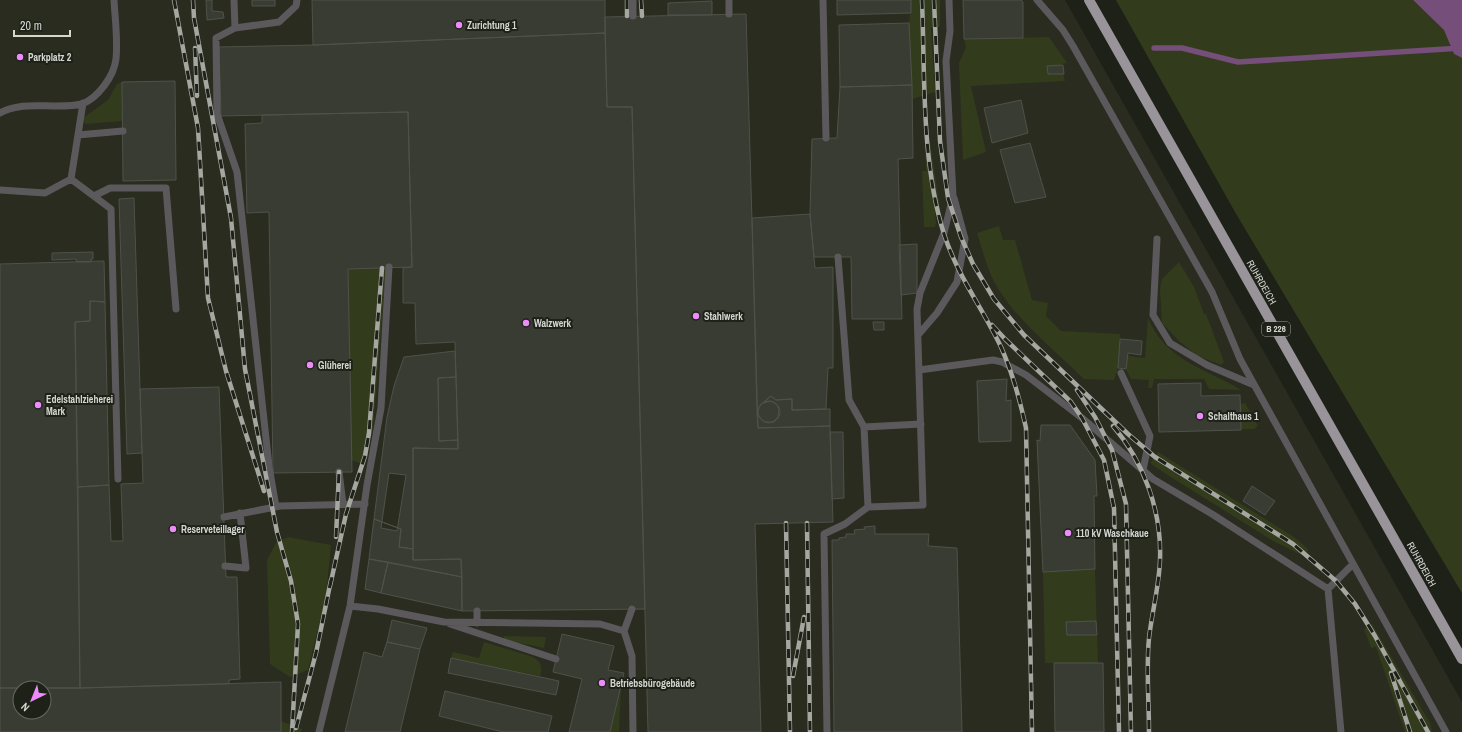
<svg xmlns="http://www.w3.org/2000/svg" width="1462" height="732" font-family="'Archivo Narrow',sans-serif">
<rect width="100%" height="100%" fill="#1e2118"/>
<path fill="#292c1f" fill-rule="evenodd" d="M0 0H1065L1462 702V732H0ZM20 688H44V712H20Z"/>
<path fill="#323c1c" d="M911 0H940V27L931 28 935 92 912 99 909 23Z
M1116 0H1413L1445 30 1454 54 1462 58V593L1235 212Z
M1049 37 1067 63 1061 64 1065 81 971 86 986 152 963 160 959 63 966 47 964 39Z
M122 82V121L85 124 83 118 108 100 117 84Z
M930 142 940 209 935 212 936 222 935 227H924L922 171H926L925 144Z
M999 226 1003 240H1015L1032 300 1048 303 1046 316 1061 331 1120 334 1118 368 1114 380 1084 379C1055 351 1021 324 999 290 988 273 983 252 977 233Z
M1179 262 1194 287 1204 314H1206L1224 362 1221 365 1198 356 1179 341 1162 323 1160 289 1162 279Z
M386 268 373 429 365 465 351 460 348 269Z
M1148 318C1166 361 1205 368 1241 390L1209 389 1204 379H1154L1152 388H1148L1149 380 1131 379 1126 369 1128 356 1145 358Z
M1245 403 1258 426 1254 429H1241L1240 404Z
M1158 452 1294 537 1308 549 1306 557 1275 542 1166 474 1150 463Z
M288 537 331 545 326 596 308 670 290 677 270 664 267 560 276 543Z
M1095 569 1098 663H1045L1043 572Z
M1372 624 1430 723 1432 732H1405L1376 647 1371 648 1364 629Z
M503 636 546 637 544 648 505 640Z
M484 642 533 657C541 662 543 667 540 676L451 658 453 652 479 658Z
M621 687 619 732H610Z
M281 721 302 729 301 732H281Z"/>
<path fill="#754e7a" d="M1413 0H1462V58L1454 54 1444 30Z"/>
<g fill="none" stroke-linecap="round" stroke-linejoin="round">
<path stroke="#754e7a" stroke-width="5.5" d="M1154 48H1182L1238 62 1462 48"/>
</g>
<path fill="#393c33" stroke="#4f5249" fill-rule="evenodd" d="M206 0H212V11L223 12 224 18 207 20Z
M252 0H275V6H252Z
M312 0H605V33L313 45Z
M837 0H911V13L837 15Z
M963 0H1021L1023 2V38L964 39Z
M712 1V15H668V3Z
M746 14 758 428 830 426 833 522 755 524 761 732H648L632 107H607L605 17Z
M909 23 912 85 840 87 839 25Z
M605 33 607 107H632L645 609 462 611 461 559 413 560V448L458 449 455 342 416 344 415 303H403V268L412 267 408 112 221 116 219 47 313 45Z
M1063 65 1064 74H1048L1047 66Z
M175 81 176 180 123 181 122 82Z
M912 85 913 158 898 159 902 319H852L851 257H814L810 214 812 139 837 138 840 87Z
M1021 100 1028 133 992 143 984 108Z
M408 112 412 267 348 269 352 472 273 473 269 212 247 213 245 124 262 123V115Z
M1030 143 1046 197 1015 203 1000 150Z
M134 198 142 453 127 454 119 199Z
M810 214 815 268 833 267V368H828L826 409 792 410V399L776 400 771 396 760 405 757 413 752 218Z
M917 244V293L901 295 899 245Z
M93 252V259H91V262H77L76 259 52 260V253Z
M104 261 105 302 90 301V321L75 322 80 688H0V264Z
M90 301 105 302 109 485 78 487 75 322 90 321Z
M873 322H884V330H874Z
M1120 339 1142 341 1141 355 1128 353 1126 369 1118 368Z
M455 351 456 377 438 378 439 441 458 440V449L413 448V549L399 547 401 529 374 519 387 417 394 386 404 357Z
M456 377 458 440 439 441 438 378Z
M1007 379 1006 401 1011 400V441L979 442 977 381Z
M1201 383V396L1240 395 1241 430 1159 432 1158 384Z
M219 387 226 577H237L240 679 229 680V684L80 688 78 487 109 485 111 541H123L121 484 143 483 140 389Z
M771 396 776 400 792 399V410L830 409V426L758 428 757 413 762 420 766 422H773L778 417 779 409 777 405 771 401 763 403Z
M758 412a11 11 0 1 1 22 0a11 11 0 1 1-22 0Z
M1041 425H1070L1095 460 1097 496H1094L1095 569 1043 572 1037 440 1040 441Z
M830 432H843L844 498 832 499Z
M389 473 406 475 397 531 381 528Z
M1252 486 1275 501 1265 515 1243 501Z
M374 519 401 529 399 547 413 549V560L461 559 462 577 369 559Z
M875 526V534H929L928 546 957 548 962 732H834L832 540H839V538L846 537V534H855L854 530 865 529 864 527Z
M369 559 388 562 381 593 365 589Z
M388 562 462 577V611L381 593Z
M392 620 427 628 420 649 387 642Z
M1096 621 1097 635H1067L1066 622Z
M562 634 614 646 608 670 624 673 610 732H569L582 679 553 672Z
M387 642 420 649 400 732H345L364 652 382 657Z
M451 658 559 681 556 695 448 673Z
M1054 663H1103L1104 732H1055Z
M281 682V732H0V688H80ZM20 688H44V712H20Z
M445 691 552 716 548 732H503L439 716Z"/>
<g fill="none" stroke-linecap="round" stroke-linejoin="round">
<path stroke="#5c595d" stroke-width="7" d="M234 0 235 28 279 22 296 6 297 0
M633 0V16
M729 0V14
M823 0 826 138
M1037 0 1063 30 1073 46 1212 292 1240 359 1446 732
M235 28 216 38 217 114 237 172 269 466 276 507
M0 113C18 103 38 106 57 106 66 106 74 106 82 104 98 98 114 76 116 59 118 39 115 19 114 0
M78 135 123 131
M71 179 111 209 118 479
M0 190 45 193 71 179 83 103
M94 196 110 188H166L176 309
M1157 239 1153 315 1170 343 1207 365 1254 385
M838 257 849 400 864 427
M918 335 937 313 957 282 965 239 954 198
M919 370 993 360 1002 362 1026 375 1082 418 1153 479 1212 514 1328 589 1353 564
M1121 373 1150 436 1143 470
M921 424 864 427 868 507 923 505 917 309 920 293 944 233 953 196 946 61 950 31 949 0
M339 472 343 504
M224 517 280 506 365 504
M225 566 246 568 240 513
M1328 589 1341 732
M350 606 378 609 444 622 600 624 624 631 632 656 633 732
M477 611V623
M450 624 556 659
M624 631 632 609
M319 732 350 606 367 485 381 408 389 267
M827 732 824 534 845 524 868 507"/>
<path stroke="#99939a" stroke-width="10" d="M1089 0 1462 659"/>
<defs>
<path id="rail" d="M174 0 198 128 208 298 226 371 264 491
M193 0 194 18 231 218 245 369 277 532 291 581 298 624 292 732
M627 0V16
M641 0 642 16
M922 0C925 75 921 162 944 234 957 275 983 309 1001 347 1013 374 1020 400 1026 428L1032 732
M934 0 940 141 948 198 961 237 973 264 994 299 1024 335 1128 434 1155 457 1293 544 1336 581 1355 604 1375 636 1428 732
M195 48 197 96
M992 325 1006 340 1071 402 1082 418 1104 460 1114 508 1119 732
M1077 390 1095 417 1112 450 1126 504 1131 732
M1113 426C1144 462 1162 512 1160 560 1159 587 1152 612 1149 638 1146 669 1149 701 1149 732
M786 523 790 732
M807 523 810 732
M336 537 339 472
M330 586 346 514 365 456 369 433 382 268
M1391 673 1410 732
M793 676 804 617
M296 728 316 653 331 580"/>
</defs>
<use href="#rail" stroke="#a5a7a0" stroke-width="4.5"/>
<use href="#rail" stroke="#1e2118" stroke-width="3" stroke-dasharray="9" stroke-linecap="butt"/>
</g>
<g fill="#ec8cfb" stroke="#1e2118" stroke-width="1.5">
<circle cx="459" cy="25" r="4"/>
<circle cx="20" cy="57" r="4"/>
<circle cx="696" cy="316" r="4"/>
<circle cx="526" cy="323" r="4"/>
<circle cx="310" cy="365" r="4"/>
<circle cx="38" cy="405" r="4"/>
<circle cx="1200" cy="416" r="4"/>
<circle cx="173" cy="529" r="4"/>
<circle cx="1068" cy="533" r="4"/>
<circle cx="602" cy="683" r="4"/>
</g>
<g text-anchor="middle" stroke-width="4" stroke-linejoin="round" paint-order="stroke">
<rect fill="#1e2118" stroke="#9ea09a" stroke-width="1" x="1262" y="322" width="28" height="14" rx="3"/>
<g font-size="9" font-weight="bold" fill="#d5d7d1">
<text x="1276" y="332">B 226</text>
</g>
<g font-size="10" font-weight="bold" fill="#d5d7d1" stroke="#1e2118" text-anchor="start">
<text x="467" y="29">Zurichtung 1</text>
<text x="28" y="61">Parkplatz 2</text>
<text x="704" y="320">Stahlwerk</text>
<text x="534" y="327">Walzwerk</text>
<text x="318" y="369">Glüherei</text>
<text x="46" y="403">Edelstahlzieherei<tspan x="46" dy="12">Mark</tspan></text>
<text x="1208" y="420">Schalthaus 1</text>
<text x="181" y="533">Reserveteillager</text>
<text x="1076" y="537">110 kV Waschkaue</text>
<text x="610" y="687">Betriebsbürogebäude</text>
</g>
<g font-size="10" fill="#d5d7d1" stroke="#1e2118">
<text transform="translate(1262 282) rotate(60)" y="4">RUHRDEICH</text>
<text transform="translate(1422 564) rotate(61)" y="4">RUHRDEICH</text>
</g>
</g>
<g transform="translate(32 700) rotate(223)"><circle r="19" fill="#1e2118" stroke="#676a62"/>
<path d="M0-3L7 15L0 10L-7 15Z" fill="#ec8cfb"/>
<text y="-6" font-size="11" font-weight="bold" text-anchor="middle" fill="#d5d7d1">N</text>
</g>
<path d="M14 30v6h56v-6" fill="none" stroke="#d5d7d1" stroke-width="2"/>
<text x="20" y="30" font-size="12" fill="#d5d7d1" stroke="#1e2118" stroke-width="3" paint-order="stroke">20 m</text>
</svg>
